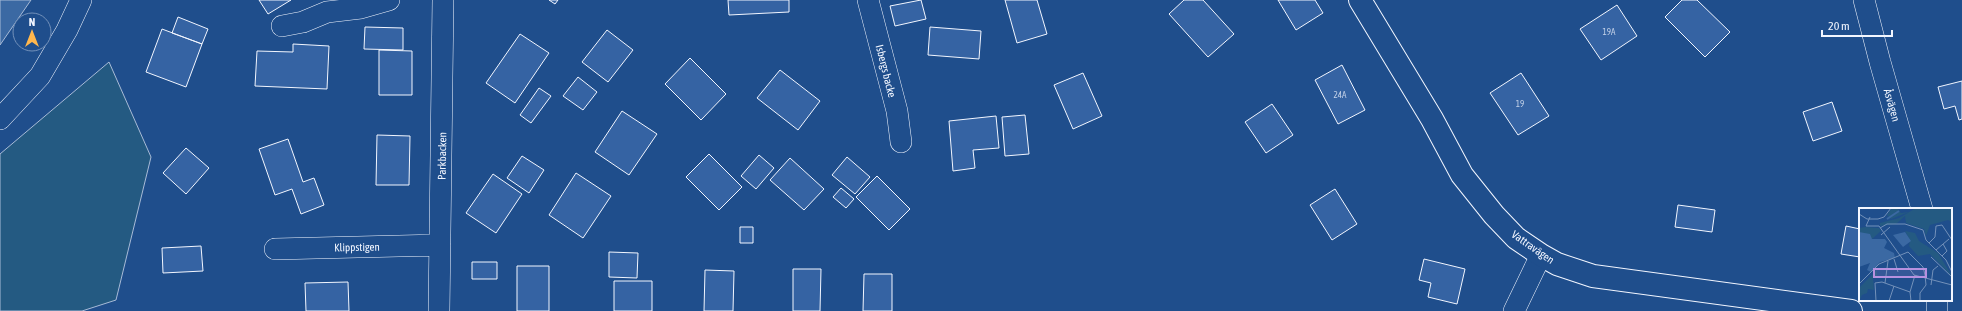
<svg xmlns="http://www.w3.org/2000/svg" width="1962" height="311" font-family="'Asap Condensed',sans-serif">
<rect width="100%" height="100%" fill="#1f4e8c"/>
<path fill="#245a82" stroke="#a8bbd7" d="M109 62 151 157 116 300 82 311H0V154Z"/>
<path fill="#3b69a3" stroke="#a8bbd7" d="M0 0H31L0 45Z"/>
<path fill="#3563a3" stroke="#f2f6ff" d="M259 0H291L268 14Z
M549 0H558L555 4Z
M728 0H789V12L729 15Z
M921 0 926 19 895 26 890 6Z
M1005 0H1037L1047 34 1017 43Z
M1184 0H1203L1234 34 1208 57 1169 14Z
M1278 0H1315L1323 13 1296 30Z
M1682 0H1697L1730 32 1705 57 1665 17Z
M1617 5 1637 36 1601 60 1580 29Z
M178 17 208 29 202 44 172 33Z
M365 27 403 28V50L364 49Z
M930 27 981 31 979 59 928 55Z
M162 29 202 44 186 87 146 72Z
M607 30 633 50 608 82 582 62Z
M520 34 549 53 515 103 486 83Z
M293 44 329 46 327 89 255 86 257 51 293 52Z
M379 50 412 51V95H379Z
M690 58 726 94 701 120 665 84Z
M1342 65 1365 110 1338 124 1315 80Z
M780 70 820 101 798 130 757 98Z
M1083 73 1102 116 1073 129 1054 85Z
M1521 73 1549 116 1518 135 1490 93Z
M578 77 597 92 583 110 563 96Z
M1962 81V119L1959 120 1955 106 1944 109 1938 87Z
M539 88 551 96 531 123 520 115Z
M1832 102 1842 131 1813 141 1803 112Z
M1272 104 1293 135 1266 153 1245 122Z
M622 111 657 134 629 175 595 152Z
M1025 115 1029 154 1005 156 1002 117Z
M996 116 999 148 973 150 975 168 953 171 949 121Z
M377 135 410 136 409 185H376Z
M288 139 303 182 314 178 324 205 301 214 292 189 275 195 259 149Z
M186 148 209 168 186 194 163 173Z
M709 154 742 187 719 210 686 177Z
M759 155 774 168 756 189 741 176Z
M522 156 544 170 529 193 507 178Z
M847 157 870 177 855 194 832 175Z
M790 158 824 189 804 210 770 180Z
M576 173 611 196 583 238 549 215Z
M493 174 522 194 496 233 466 213Z
M877 176 910 209 889 230 856 197Z
M841 188 854 199 846 208 833 197Z
M1335 189 1357 224 1332 240 1310 205Z
M1678 205 1715 210 1712 232 1675 227Z
M1846 226 1860 229V257L1841 254Z
M740 227H753V243H740Z
M201 246 203 271 163 273 162 248Z
M609 252 638 253 637 278 609 277Z
M1424 259 1465 269 1457 304 1428 297 1431 283 1419 280Z
M472 262H497V279H472Z
M517 266H549V311H517Z
M793 269H821L820 311H793Z
M705 270 734 271 733 311H704Z
M864 274H892V311H863Z
M614 281H652V311H614Z
M348 282 349 311H306L305 283Z"/>
<g fill="none" stroke-linecap="round" stroke-linejoin="round">
<defs>
<path id="minor" d="M868 0 897 111 901 142
M1864 0 1880 62 1922 209
M282 26 303 22 327 12 361 8 389 0
M0 119 40 76 67 30 81 0
M275 249 440 245
M439 311 443 0
M1514 311 1541 255
M1937 311V300"/>
<path id="tertiary" d="M1360 0 1432 119 1462 175 1494 215 1516 238 1541 255 1557 264 1593 276 1851 311"/>
</defs>
<use href="#minor" stroke="#f2f6ff" stroke-width="22"/>
<use href="#tertiary" stroke="#f2f6ff" stroke-width="24"/>
<use href="#minor" stroke="#1f4e8c" stroke-width="21"/>
<use href="#tertiary" stroke="#1f4e8c" stroke-width="22"/>
</g>
<g text-anchor="middle" stroke-width="3" stroke-linejoin="round" paint-order="stroke">
<g font-size="9" fill="#c3d1e8">
<text x="1609" y="35">19A</text>
<text x="1340" y="98">24A</text>
<text x="1520" y="107">19</text>
</g>
<g font-size="11" fill="#f2f6ff" stroke="#1f4e8c">
<text transform="translate(886 71) rotate(76)" y="4">Isbergs backe</text>
<text transform="translate(1892 105) rotate(74)" y="4">Åsvägen</text>
<text transform="translate(442 156) rotate(-89)" y="4">Parkbacken</text>
<text transform="translate(357 247) rotate(-1)" y="4">Klippstigen</text>
<text transform="translate(1533 247) rotate(35)" y="4">Vattravägen</text>
</g>
</g>
<g transform="translate(1859 208)">
<rect width="93" height="93" fill="#1f4e8c"/>
<path d="M33 0H38L42 5 50 4 32 11 28 7ZM57 0H93V14L89 12 71 17 67 28 65 21 47 15 46 8 37 16 21 18V15L40 10ZM6 19 20 20 22 23 13 31 0 24V20ZM46 23 56 25 60 33 79 45 93 68 71 46 59 48 50 38 51 32ZM18 62V69L14 70 15 82 9 81 8 85 3 87 0 93V80Z" fill="#245a82"/>
<path d="M0 24 11 26 13 31H26L28 34 25 40 35 45 36 50 21 54 12 64 8 62 11 55 0 59ZM46 24 52 33 44 39 34 27Z" fill="#3b69a3"/>
<path fill="none" stroke="#3b69a3" stroke-width="2" d="M28 11 40 3"/>
<path fill="none" stroke="#7391ba" stroke-width="1" d="M0 6 8 11H19L25 9 32 0M11 9 7 18H20L55 67 93 77M21 20 28 16H46L64 22 67 32 87 52 93 64M22 27 31 19M70 35 76 29 77 18 83 17 93 32M77 42 90 31M83 48 88 43 84 36M72 49 93 69M35 51 39 64M26 75 29 53M0 76 20 56 49 44 64 59 66 67 67 77 61 85V93M72 77 74 62 79 58M17 93 16 75 23 74 51 84M30 93 35 78M52 93 51 84 56 67"/>
<path fill="#b691df" fill-opacity="0.15" stroke="#b691df" stroke-width="2" d="M15 61H67V69H15Z"/>
<rect width="93" height="93" fill="none" stroke="#f2f6ff" stroke-width="2"/>
</g>
<g transform="translate(32 32)"><circle r="19" fill="#1f4e8c" stroke="#7391ba"/>
<path d="M0-3L7 15L0 10L-7 15Z" fill="#ffb74d"/>
<text y="-6" font-size="11" font-weight="bold" text-anchor="middle" fill="#f2f6ff">N</text>
</g>
<path d="M1822 30v6h70v-6" fill="none" stroke="#f2f6ff" stroke-width="2"/>
<text x="1828" y="30" font-size="12" fill="#f2f6ff" stroke="#1f4e8c" stroke-width="3" paint-order="stroke">20 m</text>
</svg>
